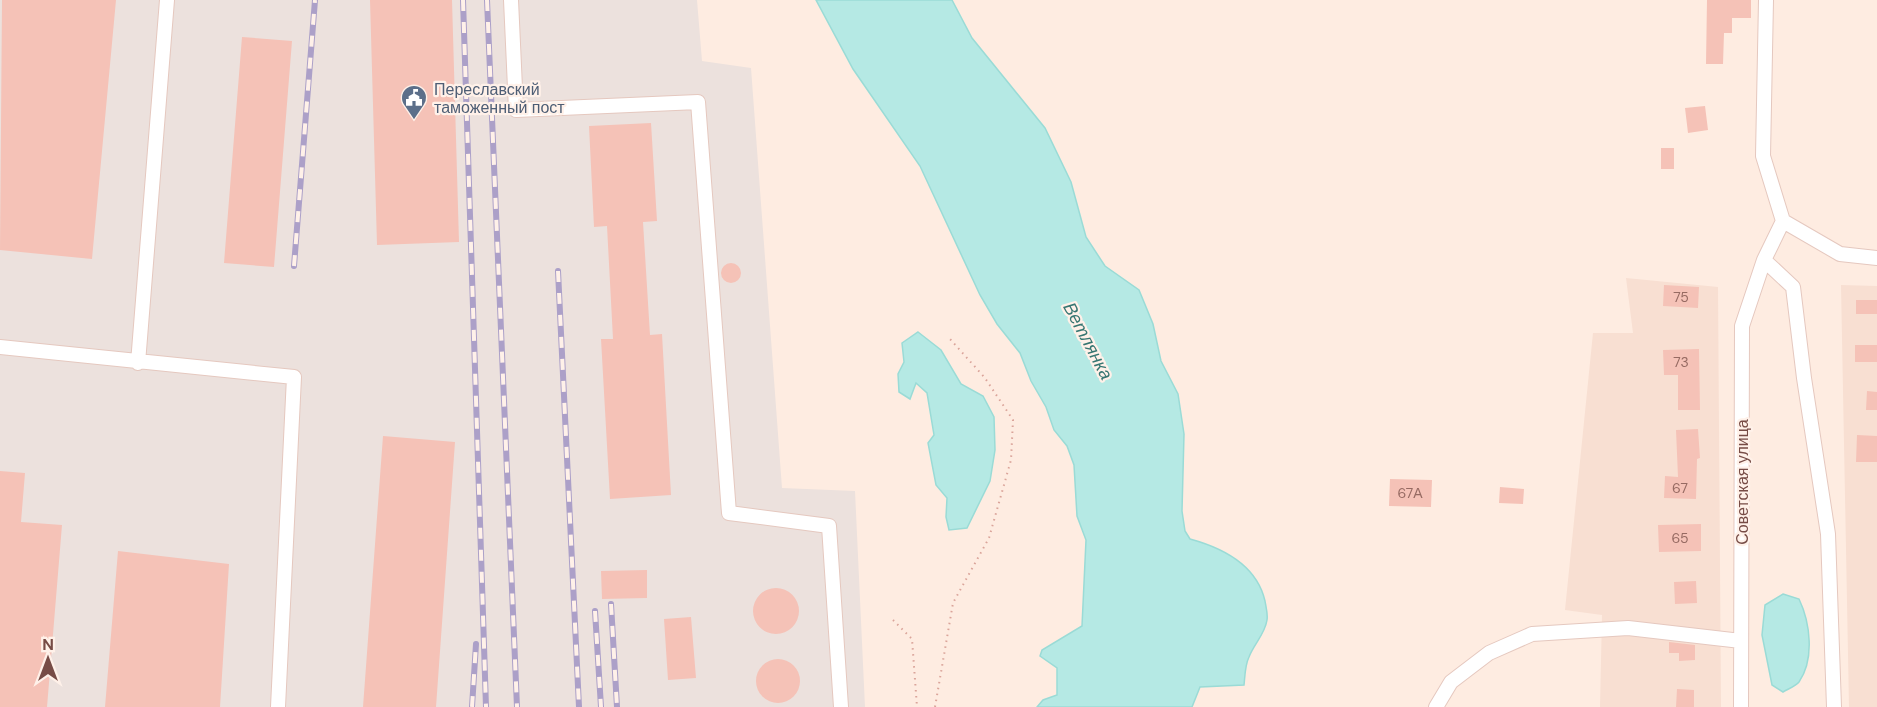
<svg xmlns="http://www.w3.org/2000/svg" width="1877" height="707" font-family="'DM Sans',sans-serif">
<rect width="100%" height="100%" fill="#feece1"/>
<path fill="#f8dfd2" d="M1626 278 1718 287 1721 707H1600L1602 615 1565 610 1593 333H1633Z
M1841 285 1877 286V707H1849Z"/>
<path fill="#ece1dd" d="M0 0H697L702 61 751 68 782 488 855 491 865 707H0Z"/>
<path fill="#b5e9e4" stroke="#9adbd6" stroke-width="1.5" d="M816 0H952L972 38 1045 128 1071 182 1086 237 1105 266 1139 290 1153 324 1161 361 1178 394 1184 434 1182 511 1185 531 1190 539C1223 548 1257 566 1265 601 1266 607 1268 614 1267 620 1265 634 1254 644 1249 657 1245 665 1245 676 1244 685L1200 687 1192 707H1037L1043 700 1057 695V668L1040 656 1042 650 1082 626 1086 540 1077 516 1074 465 1067 446 1054 430 1046 407 1031 381 1020 353 997 324 980 295 920 166 853 69Z
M918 332 941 350 961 384 983 396 994 417 995 450 990 481 967 528 949 530 946 517 947 498 936 485 928 443 934 435 927 393 916 383 910 399 899 392 898 374 904 362 902 343Z
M1783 594 1799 599C1810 622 1815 659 1799 682 1796 686 1788 689 1783 692L1772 685 1762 635 1765 605Z"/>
<path fill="#f5c2b7" d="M2 0H116L92 259 0 250Z
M370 0H452L459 242 377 245Z
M1707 0H1751V18H1732V33H1724L1723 64H1706Z
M242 37 292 41 274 267 224 263Z
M1705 106 1708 130 1688 133 1685 108Z
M651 123 657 221 643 222 650 335 662 334 671 495 610 499 601 339H613L607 226 594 227 589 126Z
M1661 148H1674V169H1661Z
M721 273a10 10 0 1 1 20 0a10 10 0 1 1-20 0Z
M1664 285 1699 287 1698 308 1663 306Z
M1856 300H1877V314H1856Z
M1855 345H1877V362H1855Z
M1699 349 1700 410H1678V375H1664L1663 350Z
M1867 391 1877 392V410H1866Z
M1698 429 1700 458 1697 459 1696 499 1664 498 1665 476 1678 477 1676 430Z
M1857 435 1877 436V462H1856Z
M383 436 455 442 436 707H363Z
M0 471 25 473 21 522 62 525 47 707H0Z
M1390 479 1432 480 1431 507 1389 506Z
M1500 487 1524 489 1523 504 1499 503Z
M1701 524V551L1659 552 1658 525Z
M118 551 229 564 220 707H105Z
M647 570V598L602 599 601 571Z
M1696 581 1697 603 1675 604 1674 582Z
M753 611a23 23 0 1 1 46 0a23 23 0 1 1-46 0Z
M691 617 696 678 668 680 664 619Z
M1669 642 1695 645V660L1679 661V653H1669Z
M756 681a22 22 0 1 1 44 0a22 22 0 1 1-44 0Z
M1677 689 1694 690V707H1676Z"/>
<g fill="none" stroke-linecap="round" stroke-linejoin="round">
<defs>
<path id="minor" d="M511 0 516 110 698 102 729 513 829 526 841 707
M1766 0 1763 156 1783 221 1764 260 1793 287 1804 378 1828 534 1834 707
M1783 221 1840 254 1877 258
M0 347 294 377 278 707
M138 363 167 0
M1436 707 1451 682 1489 653 1532 634 1628 628 1741 641
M1741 707 1742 326 1764 260"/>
</defs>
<use href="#minor" stroke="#e5c8bf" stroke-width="16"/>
<path stroke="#daa49a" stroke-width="2" stroke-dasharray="1.5 4.5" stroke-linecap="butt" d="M893 620 912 639 917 707
M935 707 953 603 989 538 1011 460 1013 420 985 378 950 339"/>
<use href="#minor" stroke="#fff" stroke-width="14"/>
<defs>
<path id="rail" d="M463 0 486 707
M487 0 517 707
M294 266 315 0
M558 271 579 707
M611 604 617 707
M595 611 601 707
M472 707 476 644"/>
</defs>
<use href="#rail" stroke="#aca0c8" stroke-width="6"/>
<use href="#rail" stroke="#fff1e9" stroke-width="4" stroke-dasharray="11" stroke-linecap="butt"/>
</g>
<defs>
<symbol id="civic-pin" viewBox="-11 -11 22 30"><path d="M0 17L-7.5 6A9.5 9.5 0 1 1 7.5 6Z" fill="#5c6f8a" stroke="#fff1e9"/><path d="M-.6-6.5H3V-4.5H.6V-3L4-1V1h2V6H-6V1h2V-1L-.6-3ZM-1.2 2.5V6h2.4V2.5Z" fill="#fff"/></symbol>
</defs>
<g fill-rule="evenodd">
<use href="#civic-pin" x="399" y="83" width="30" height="40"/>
</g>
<g text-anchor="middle" stroke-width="4.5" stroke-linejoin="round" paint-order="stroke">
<g font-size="14" fill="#966a62">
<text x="1681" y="302">75</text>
<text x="1681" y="367">73</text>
<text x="1680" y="493">67</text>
<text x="1410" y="498">67А</text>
<text x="1680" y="543">65</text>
</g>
<g font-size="16" fill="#4e5e75" stroke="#fff1e9" text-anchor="start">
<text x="434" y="95">Переславский<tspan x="434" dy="18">таможенный пост</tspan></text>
</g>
<g font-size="16" fill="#774c46" stroke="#fff1e9">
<text transform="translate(1742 482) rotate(-90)" y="6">Советская улица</text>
</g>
<g font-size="18" font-style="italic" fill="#367672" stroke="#fff1e9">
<text transform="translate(1088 341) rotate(62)" y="6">Ветлянка</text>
</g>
</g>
<g transform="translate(48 659)" stroke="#fff1e9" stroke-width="4.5" paint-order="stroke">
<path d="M0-4.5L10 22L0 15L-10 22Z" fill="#774c46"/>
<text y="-9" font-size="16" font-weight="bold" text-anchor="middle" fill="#774c46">N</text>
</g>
</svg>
